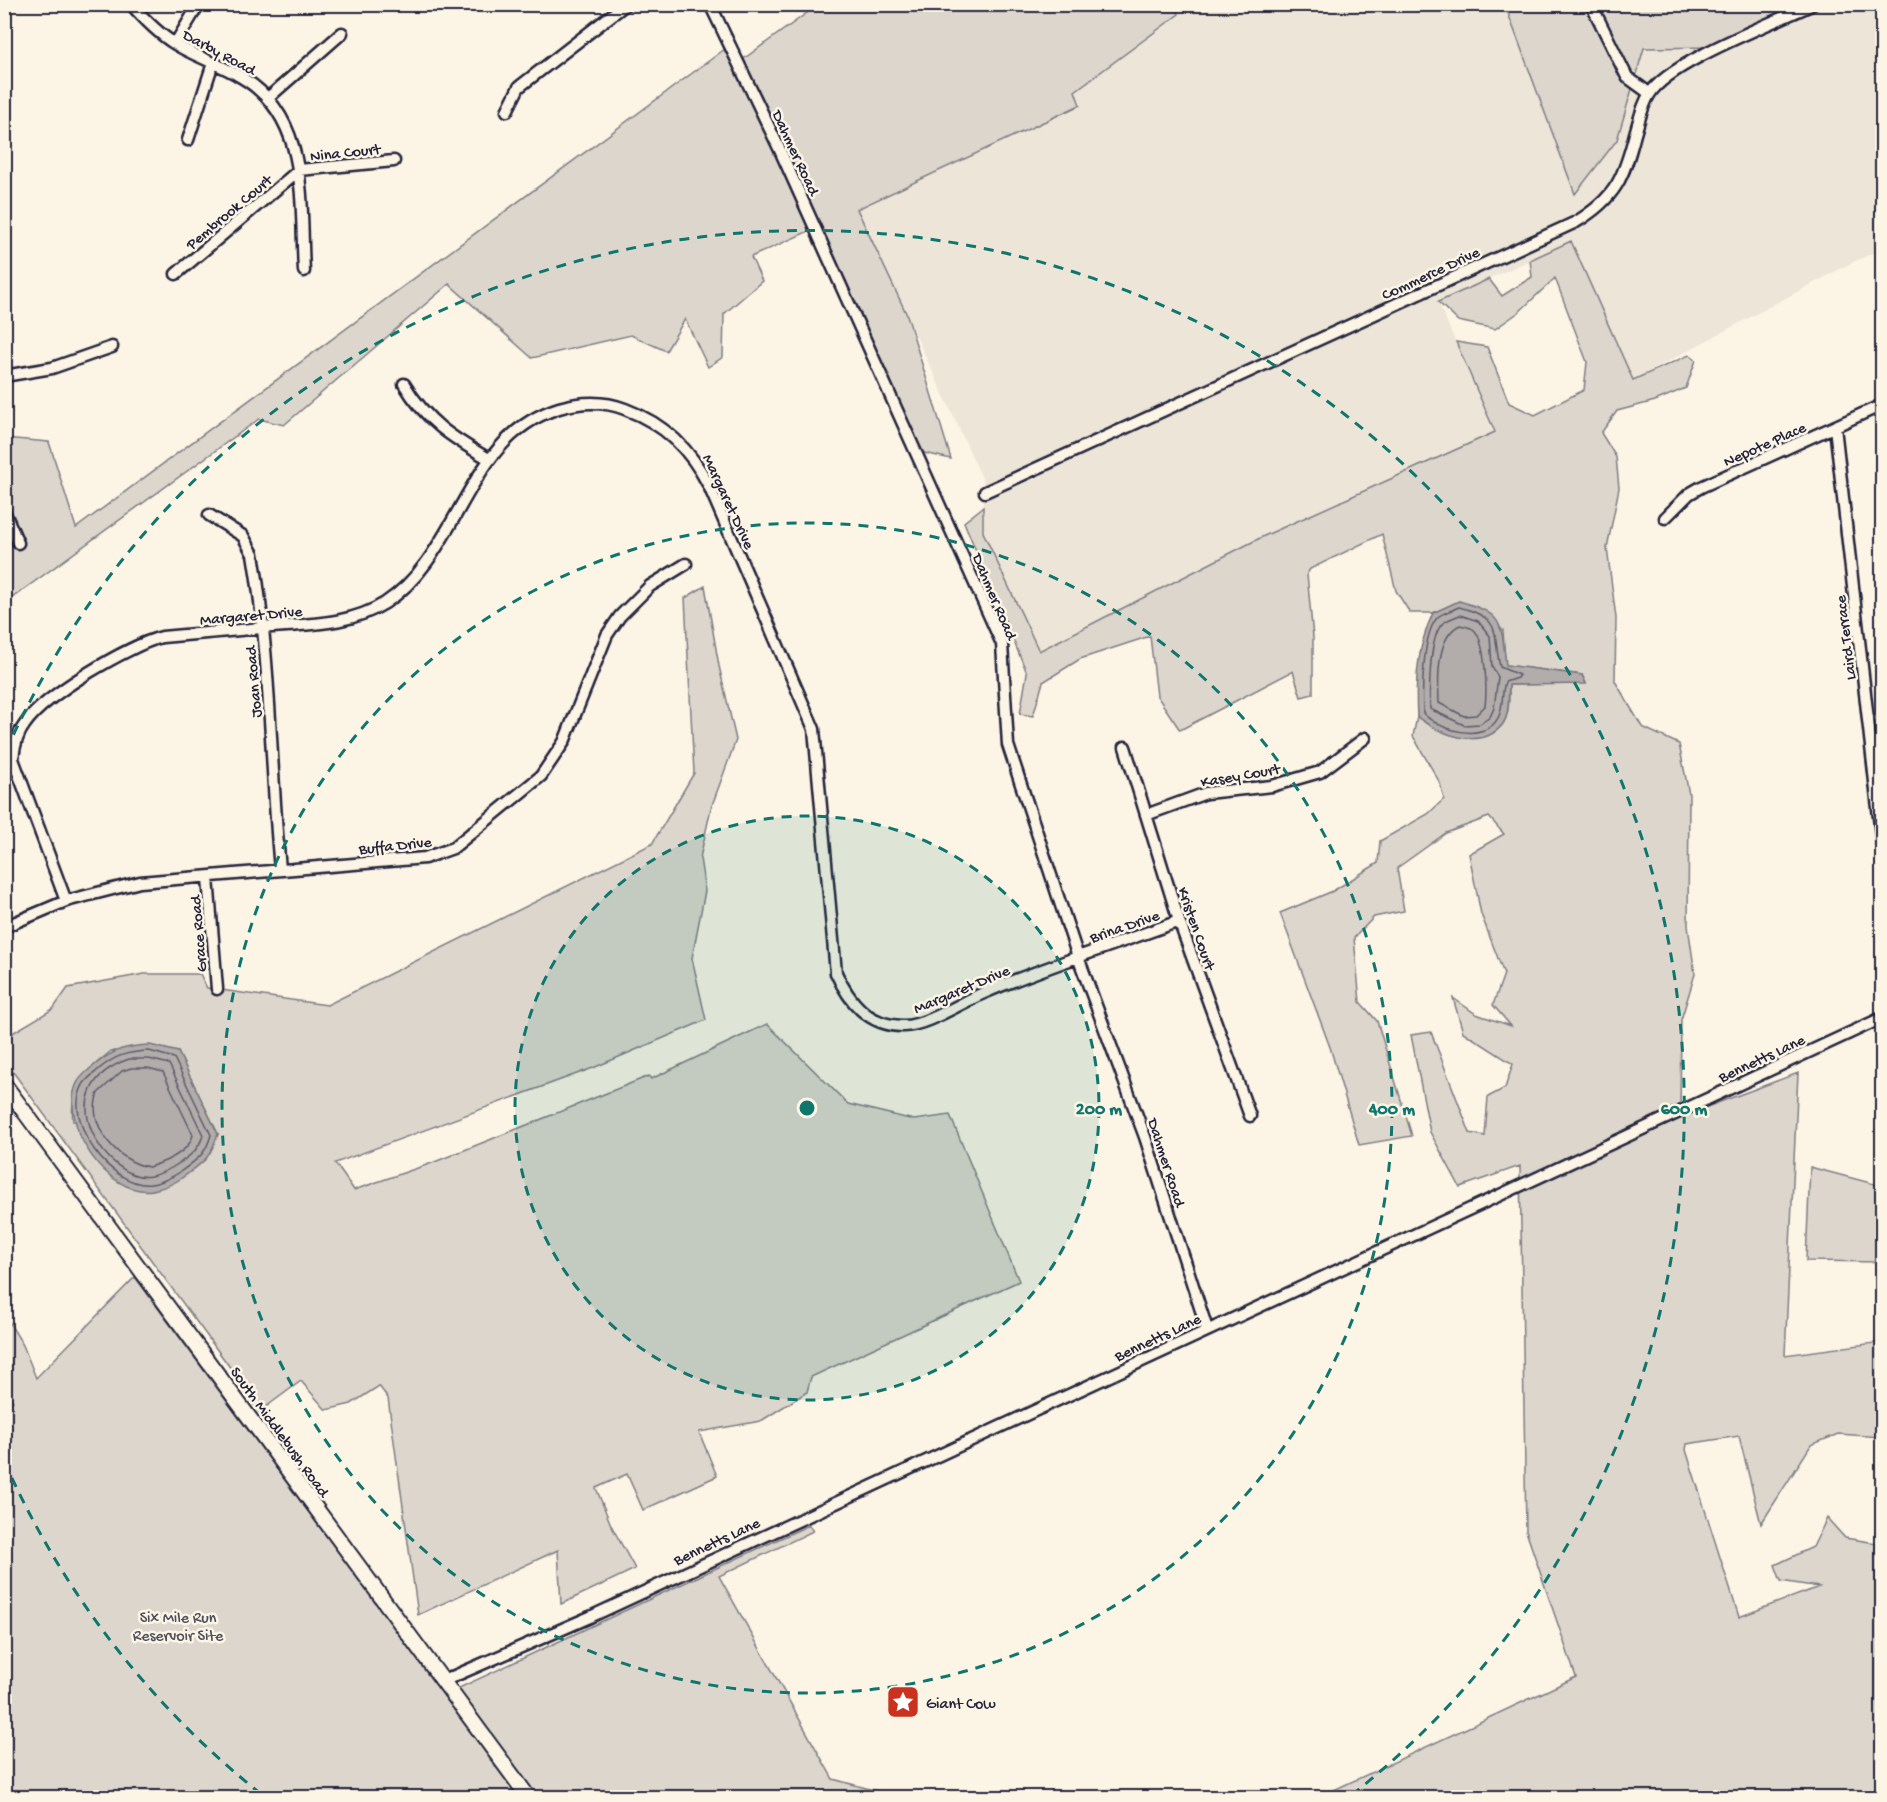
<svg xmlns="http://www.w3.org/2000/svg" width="1887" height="1802" font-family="'Gochi Hand',sans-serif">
<rect width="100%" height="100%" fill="#fcf5e5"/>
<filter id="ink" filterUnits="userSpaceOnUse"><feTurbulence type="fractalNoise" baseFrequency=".0167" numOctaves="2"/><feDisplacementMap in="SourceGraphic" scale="12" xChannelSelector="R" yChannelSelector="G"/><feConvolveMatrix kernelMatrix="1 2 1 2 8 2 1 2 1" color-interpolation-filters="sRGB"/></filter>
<g filter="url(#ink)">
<path fill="#ece5d8" d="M1175 5H1882V249L1849 264 1633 380 1571 241 1438 302 1495 432 1264 536 1038 651 983 532V480L857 209 1080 105 1075 91 1179 14Z"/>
<path fill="#dcd6cc" stroke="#7f7c84" stroke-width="1.5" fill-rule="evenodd" d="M1175 4 1179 14 1075 91 1080 105 857 209 907 315 951 459 920 452 818 227 751 257 762 281 724 314 723 357 708 367 685 319 666 351 631 335 532 358 449 284 284 425 259 419 5 603 4 438 49 442 76 528 733 43 742 60 818 5Z
M1505 5H1796L1790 12 1716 47 1644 48 1617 140 1575 194Z
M1571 241 1633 380 1689 355 1696 360 1686 388 1655 401 1617 411 1601 433 1616 457 1619 488 1607 548 1616 618 1615 681 1642 727 1679 744 1689 794 1688 926 1695 974 1681 1020 1680 1117 1798 1073 1785 1355 1882 1342V1437L1838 1434 1811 1445 1761 1524 1739 1436 1687 1444 1686 1450 1739 1617 1819 1587 1781 1581 1775 1565 1813 1547 1827 1518 1845 1538 1882 1544V1797H1319L1576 1677 1526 1531 1520 1166 1460 1187 1430 1132 1411 1035 1431 1032 1470 1133 1485 1136 1488 1097 1505 1088 1513 1064 1463 1032 1453 998 1476 1014 1511 1026 1493 1005 1504 974 1481 914 1469 854 1504 834 1489 817 1446 833 1397 868 1404 911 1374 917 1354 938 1360 1002 1377 1021 1412 1136 1359 1145 1330 1047 1280 913 1333 891 1378 863 1380 841 1428 814 1444 799 1440 783 1413 736 1417 717C1439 734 1480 751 1502 725 1510 715 1509 697 1509 685L1586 683 1582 675 1505 665 1503 630 1459 601 1433 613H1410L1396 591 1382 534 1310 569 1307 574 1313 637V694L1301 697 1293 671 1180 730 1157 696 1150 636 1080 659 1043 682 1033 716 1020 714 1027 673 964 522 983 507V532L1039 651 1264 536 1495 432 1456 342 1487 347 1509 403 1535 415 1584 390 1587 362 1555 278 1519 312 1495 329 1458 321 1438 302 1489 279 1502 296 1532 277 1530 260Z
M705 586 719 666 736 740 711 808 700 858 705 891 692 958 706 1020 593 1068 335 1163 354 1190 432 1163 649 1076 651 1079 767 1024 848 1104 914 1120 950 1115 1019 1281 811 1377 807 1392 761 1421 699 1432 717 1476 643 1510 627 1474 596 1488 611 1525 635 1569 561 1604 558 1550 418 1615 388 1398 379 1386 351 1404 326 1410 301 1381 259 1412 229 1366 5 1061 4 1038 53 1009 68 988 144 974H200L207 988 327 1005 652 844 694 773 685 598ZM111 1051 178 1052 218 1134 73 1121C69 1083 84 1074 111 1051Z
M1810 1167 1882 1186V1262L1806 1261Z
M135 1277 444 1695 809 1525 813 1531 719 1576 833 1779 899 1797H5L4 1410 13 1401 5 1393 4 1314 23 1345 36 1378Z"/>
<path fill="#b2adab" stroke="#78757e" stroke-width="1.5" d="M1459 601C1504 614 1501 622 1506 665L1582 675 1586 684 1509 685C1508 697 1510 715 1502 725 1480 752 1439 733 1417 717 1415 681 1417 647 1433 613Z
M150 1045 178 1052 218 1134C209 1159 207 1159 186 1175 177 1182 164 1188 153 1190 108 1198 58 1124 77 1083 81 1076 89 1069 96 1064 114 1049 127 1046 150 1045Z"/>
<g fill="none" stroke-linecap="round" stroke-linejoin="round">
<path stroke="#5c5a68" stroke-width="1.5" d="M1459 607C1504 619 1492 632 1500 667L1519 675 1517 678 1505 682C1501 694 1504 707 1498 718 1484 744 1438 730 1423 713 1422 692 1422 632 1438 617 1442 613 1453 610 1459 607Z
M1460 615 1478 621 1490 636 1492 667 1498 677 1494 708 1490 717 1480 724 1464 725 1430 709C1429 690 1429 638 1442 624 1446 620 1455 617 1460 615Z
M1460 625C1464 626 1470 627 1473 629 1486 639 1487 690 1485 706L1476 715 1464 716 1439 703C1438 680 1436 636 1460 625Z
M149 1051 174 1058 211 1135C205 1156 197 1159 180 1172 173 1177 160 1183 151 1184 111 1188 62 1121 83 1085 86 1079 94 1074 99 1069 116 1055 127 1052 149 1051Z
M129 1059H149L169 1064 203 1135C199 1149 192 1154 181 1162 172 1168 162 1174 151 1176 109 1184 43 1089 129 1059Z
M131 1068H148L163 1072 193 1135C189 1153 165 1162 149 1167 119 1163 85 1125 98 1093L122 1071Z"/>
<defs>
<path id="minor" d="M131 4C144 19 159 34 175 44 196 57 220 64 241 77 310 117 300 201 304 271
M710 4 779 148 1002 644 1008 745 1078 957 1145 1137 1207 1329
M1591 4 1627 77 1649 93
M175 44 199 4
M268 98 342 33
M507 111 519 87 626 4
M188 140 213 63
M176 274 299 170 394 161
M4 376 52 368 112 347
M404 384C427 422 451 437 489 459
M1835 427 1882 844
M985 492 1576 222C1616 198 1624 177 1635 134 1639 121 1642 106 1649 95 1668 62 1776 22 1813 4
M4 511 18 543
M209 515 243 536 253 554C271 658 270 764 280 869
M1665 518 1689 494 1701 487 1882 405
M1125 747 1179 921 1250 1116
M1146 815 1206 793 1272 786 1320 772 1365 738
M208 878 217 989
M66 901 13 759C14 747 18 733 25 724 45 695 129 645 162 637 195 634 229 631 262 628 303 624 349 626 385 603 461 554 465 437 559 408 580 402 604 401 625 409 665 424 690 449 709 486L814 729 836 973C849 1001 867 1025 902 1026 925 1027 964 1001 986 992 1049 965 1115 945 1179 921
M4 927 66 901 140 882 425 858 453 848 541 776 564 742 607 635 620 616 650 586 686 564
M443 1681 590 1617 1882 1018"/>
<path id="tertiary" d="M4 1084 529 1798"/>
</defs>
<use href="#minor" stroke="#22223b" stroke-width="15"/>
<use href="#tertiary" stroke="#22223b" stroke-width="18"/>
<use href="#minor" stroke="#fcf5e5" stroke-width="10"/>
<use href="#tertiary" stroke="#fcf5e5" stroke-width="14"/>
</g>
</g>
<circle cx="807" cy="1108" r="292" fill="#0f766e" fill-opacity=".12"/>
<g fill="none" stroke="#0f766e" stroke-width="3" stroke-dasharray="10 8">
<circle cx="807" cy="1108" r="292"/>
<circle cx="807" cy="1108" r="585"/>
<path d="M261 1794A877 877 0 0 1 6 1465M6 751A877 877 0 1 1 1353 1794"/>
</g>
<defs>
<symbol id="sight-square" viewBox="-11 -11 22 22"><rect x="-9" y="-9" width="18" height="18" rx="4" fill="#c8321e" stroke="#fcf5e5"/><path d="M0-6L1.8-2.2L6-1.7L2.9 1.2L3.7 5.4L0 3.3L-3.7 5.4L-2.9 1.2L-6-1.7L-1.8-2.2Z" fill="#fff"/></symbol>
</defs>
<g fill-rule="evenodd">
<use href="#sight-square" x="884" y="1683" width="38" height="38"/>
</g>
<g text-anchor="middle" stroke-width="5" stroke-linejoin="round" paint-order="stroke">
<g font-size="16" fill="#22223b" stroke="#fcf5e5">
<text transform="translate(220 51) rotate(28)" y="6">Darby Road</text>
<text transform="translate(345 151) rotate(-6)" y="6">Nina Court</text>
<text transform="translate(797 152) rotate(65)" y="6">Dahmer Road</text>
<text transform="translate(228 211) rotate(-40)" y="6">Pembrook Court</text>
<text transform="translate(1430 272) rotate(-25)" y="6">Commerce Drive</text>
<text transform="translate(1764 443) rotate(-24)" y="6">Nepote Place</text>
<text transform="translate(730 501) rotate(65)" y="6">Margaret Drive</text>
<text transform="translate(996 596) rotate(67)" y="6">Dahmer Road</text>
<text transform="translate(251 614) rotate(-5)" y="6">Margaret Drive</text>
<text transform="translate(1844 638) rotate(-97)" y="6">Laird Terrace</text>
<text transform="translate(252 682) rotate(-95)" y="6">Joan Road</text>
<text transform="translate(1240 774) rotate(-10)" y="6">Kasey Court</text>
<text transform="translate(395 844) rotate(-6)" y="6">Buffa Drive</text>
<text transform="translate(1124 925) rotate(-19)" y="6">Brina Drive</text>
<text transform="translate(1198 928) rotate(71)" y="6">Kristen Court</text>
<text transform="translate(197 934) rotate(-95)" y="6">Grace Road</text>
<text transform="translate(961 988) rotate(-23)" y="6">Margaret Drive</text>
<text transform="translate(1761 1057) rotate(-25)" y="6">Bennetts Lane</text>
<text transform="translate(1168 1162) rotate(72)" y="6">Dahmer Road</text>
<text transform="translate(1157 1336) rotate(-25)" y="6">Bennetts Lane</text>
<text transform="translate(281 1431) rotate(54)" y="6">South Middlebush Road</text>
<text transform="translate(716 1540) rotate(-25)" y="6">Bennetts Lane</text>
</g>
<g font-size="16" fill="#504f5f" stroke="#fcf5e5">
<text x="178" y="1622">Six Mile Run<tspan x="178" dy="18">Reservoir Site</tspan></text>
</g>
<g font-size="16" fill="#22223b" stroke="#fcf5e5" text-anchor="start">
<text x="926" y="1708">Giant Cow</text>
</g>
</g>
<circle cx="807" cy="1108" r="9" fill="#0f766e" stroke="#fcf5e5" stroke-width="3"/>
<g font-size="18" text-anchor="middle" font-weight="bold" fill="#0f766e" stroke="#fcf5e5" stroke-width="5" stroke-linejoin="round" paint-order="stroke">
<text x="1099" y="1114">200 m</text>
<text x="1392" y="1114">400 m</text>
<text x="1684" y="1114">600 m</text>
</g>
<rect width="1887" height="1802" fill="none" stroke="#fcf5e5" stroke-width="24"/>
<rect x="12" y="12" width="1863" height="1778" fill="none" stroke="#22223b" stroke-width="2" filter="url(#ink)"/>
</svg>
